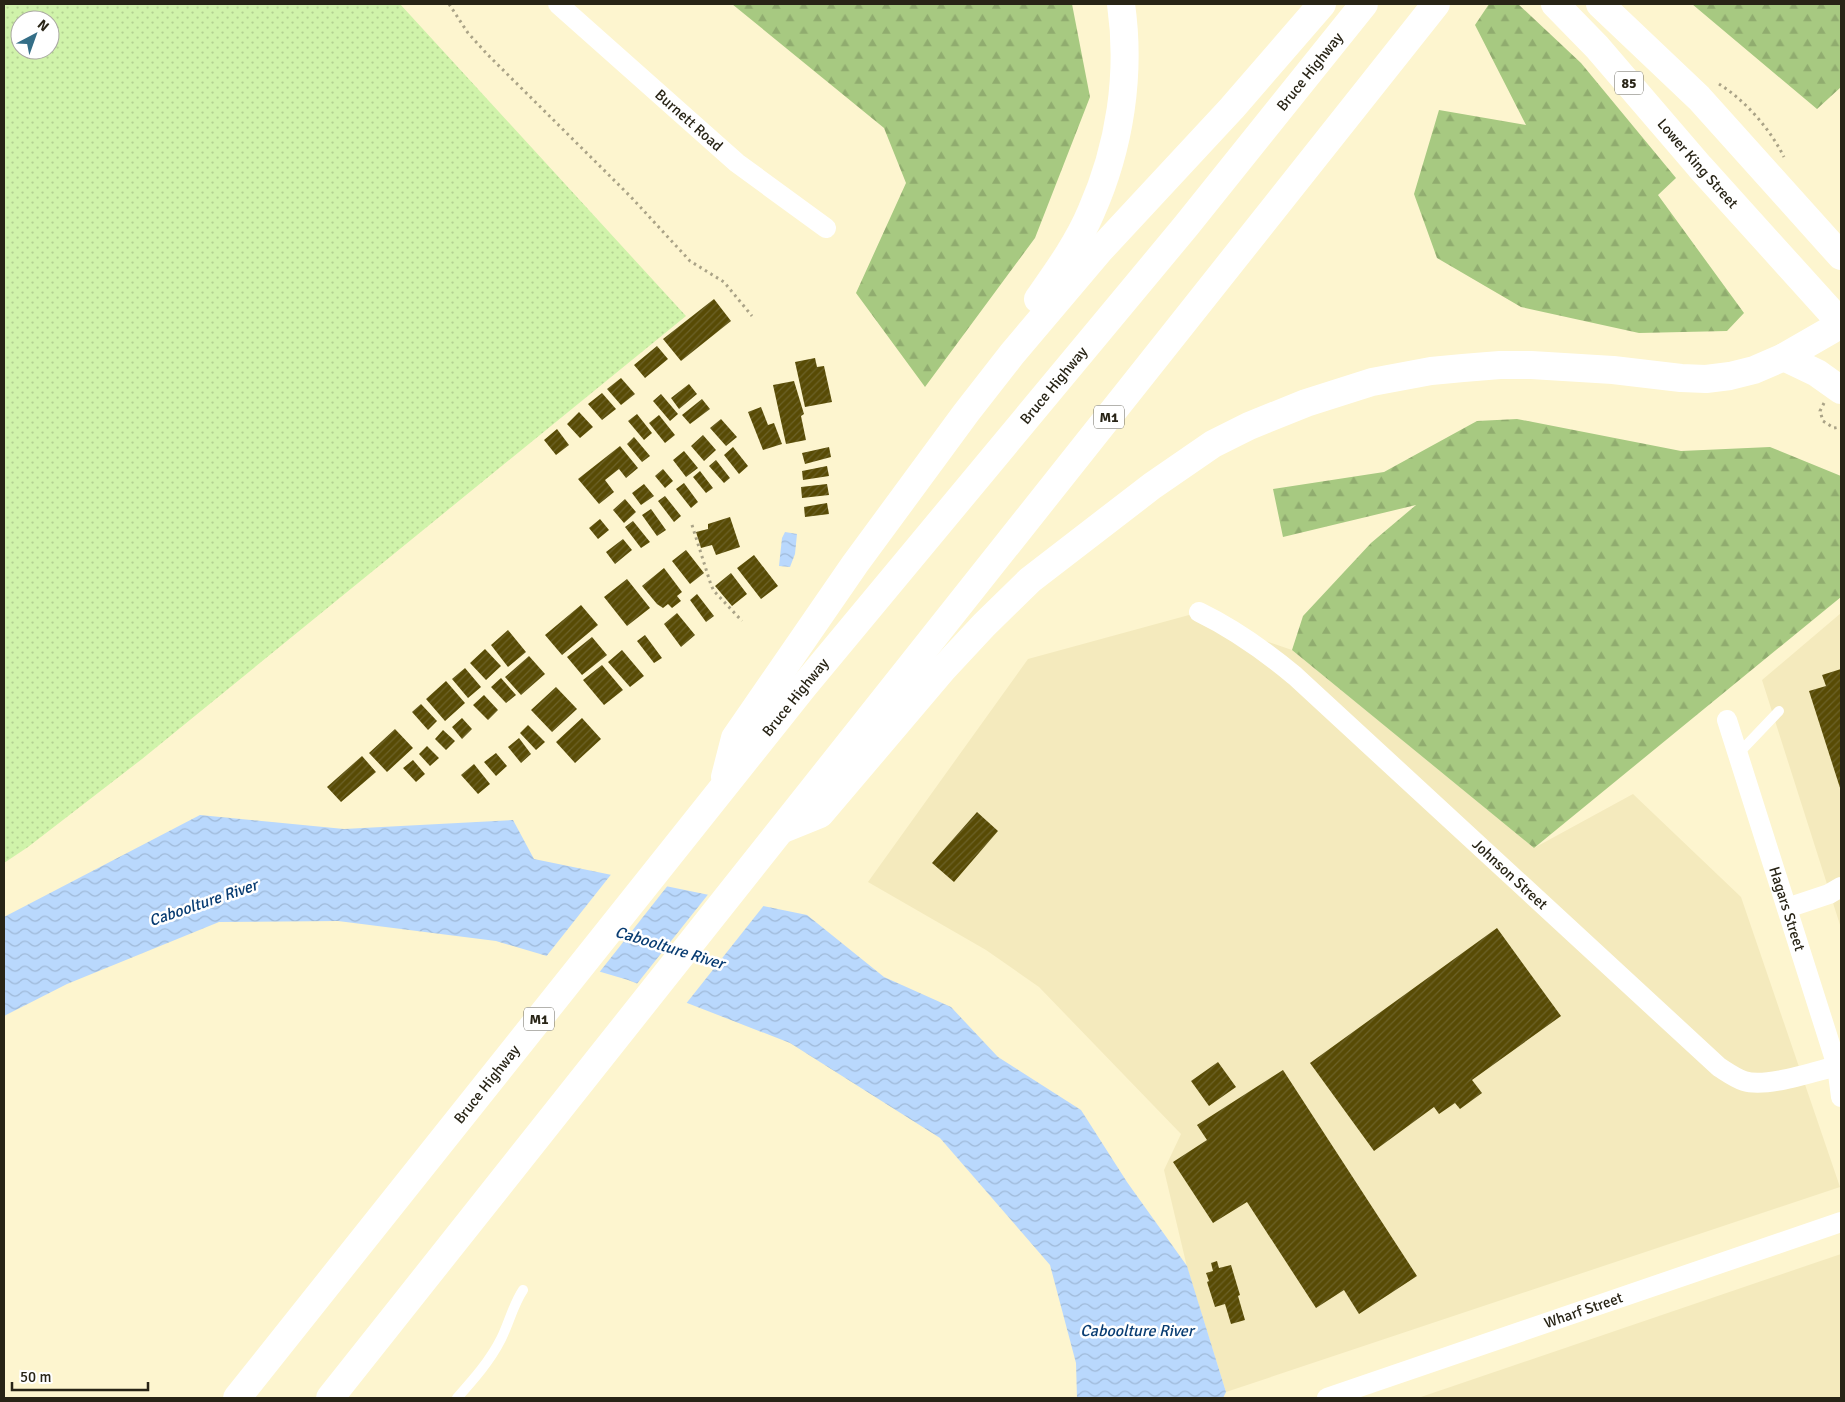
<svg xmlns="http://www.w3.org/2000/svg" width="1845" height="1402" font-family="Signika,sans-serif">
<defs>
<pattern id="grass-dots" width="8" height="8" patternUnits="userSpaceOnUse" patternTransform="scale(1.25)"><rect width="8" height="8" fill="#d0f3aa"/><path d="M2 2h.1M6 6h.1" fill="none" stroke="#b3d092" stroke-width="1.8" stroke-linecap="round"/></pattern>
<pattern id="forest-firs" width="22" height="20" patternUnits="userSpaceOnUse" patternTransform="scale(1.25)"><rect width="22" height="20" fill="#a7c981"/><path d="M5 1l3.5 6h-7zM16 11l3.5 6h-7z" fill="#90ac6f"/></pattern>
<pattern id="water-waves" width="16" height="10" patternUnits="userSpaceOnUse" patternTransform="scale(1.25)"><rect width="16" height="10" fill="#b9d8fd"/><path d="M0 5q4-4 8 0t8 0" fill="none" stroke="#9fb9d8"/></pattern>
<pattern id="building-hatch" width="6" height="6" patternUnits="userSpaceOnUse" patternTransform="scale(1.25)"><rect width="6" height="6" fill="#584b05"/><path d="M-1 1l2-2M0 6l6-6M5 7l2-2" fill="none" stroke="#6c6229"/></pattern>
</defs>
<rect width="100%" height="100%" fill="#fdf5cf"/>
<path fill="#f4eabd" d="M1841 613V928L1762 680Z
M1189 615 1292 650 1534 848 1633 794 1741 897 1840 1187 1226 1392 1187 1267 1164 1170 1181 1134 1039 987 986 950 868 882 1028 659Z
M1841 1254V1398H1418Z"/>
<path fill="url(#grass-dots)" fill-rule="evenodd" d="M4 4H400L686 316 142 759 28 847 4 863ZM20 20H50V50H20Z"/>
<path fill="url(#forest-firs)" d="M732 4H1072L1090 97 1035 238 925 387 856 293 906 183 884 128Z
M1489 4H1518L1581 63 1676 178 1658 195 1744 313 1727 331 1639 333 1521 307 1437 258 1414 194 1439 110 1526 125 1475 25Z
M1692 4H1841V87L1817 109Z
M1517 419 1681 451 1770 447 1841 476V597L1534 848 1292 650 1303 616 1371 543 1416 505 1283 537 1273 489 1384 472 1477 421Z"/>
<path fill="url(#water-waves)" d="M785 532 797 534 795 554 790 567 779 566 782 538Z
M200 815 344 829 513 820 534 859 807 915 884 977 951 1007 998 1057 1081 1110 1127 1182 1187 1266 1226 1392 1223 1398H1077L1076 1363 1050 1265 940 1138 790 1043 628 980 496 941 338 921 219 922 67 984 4 1016V917Z"/>
<path fill="#fdf5cf" d="M613 872 669 884 598 974 545 958Z
M710 892 765 904 685 1005 636 985Z"/>
<path fill="url(#building-hatch)" d="M714 299 731 321 681 361 663 339Z
M657 346 668 359 645 378 634 365Z
M815 358 817 367 824 366 832 402 805 407 795 362Z
M621 378 635 394 621 405 607 389Z
M794 381 804 414 801 416 806 440 786 444 773 385Z
M689 384 697 394 679 409 671 398Z
M602 393 616 409 602 420 588 404Z
M661 394 678 414 670 421 653 401Z
M702 399 710 409 690 424 682 415Z
M761 407 768 425 774 423 782 444 763 450 748 412Z
M579 412 593 427 580 438 567 424Z
M637 414 652 433 644 440 628 421Z
M659 415 675 435 665 443 649 423Z
M721 419 737 437 726 446 710 428Z
M557 429 569 445 556 455 544 440Z
M703 435 716 450 704 461 691 446Z
M634 437 650 456 642 462 627 444Z
M620 446 638 468 626 478 619 469 605 480 614 492 599 504 578 479Z
M733 447 748 466 739 474 724 455Z
M829 447 831 457 805 464 802 453Z
M684 451 698 468 686 477 673 460Z
M716 460 730 478 724 483 709 466Z
M827 466 829 476 803 480 802 471Z
M663 469 673 481 665 488 655 476Z
M700 471 713 488 706 493 693 477Z
M684 483 698 502 691 508 676 489Z
M644 484 654 496 641 505 632 493Z
M827 484 829 495 802 498 801 487Z
M665 496 681 516 674 522 658 501Z
M625 499 636 512 624 523 613 510Z
M827 503 829 514 805 517 804 507Z
M651 509 666 530 657 536 642 515Z
M730 517 740 547 716 555 712 545 701 548 696 532 708 529V524Z
M600 519 609 530 598 539 589 528Z
M633 521 650 542 641 548 625 527Z
M623 539 632 550 615 564 606 552Z
M686 550 704 573 690 584 672 561Z
M754 555 778 586 761 599 737 568Z
M664 568 682 592 677 596 681 601 672 608 668 604 663 608 657 604 642 586Z
M731 573 747 594 732 606 715 586Z
M627 579 650 608 627 626 604 597Z
M697 594 714 616 706 622 690 600Z
M581 605 598 625 562 655 545 635Z
M677 613 695 635 681 647 664 624Z
M508 630 526 652 508 667 491 645Z
M645 635 662 658 654 663 637 641Z
M592 637 607 655 582 675 567 657Z
M485 649 501 666 486 680 470 663Z
M622 650 644 676 630 687 608 662Z
M529 656 545 674 521 695 505 677Z
M602 665 623 690 604 705 583 680Z
M465 668 481 687 468 698 452 679Z
M1841 669V791L1809 691 1826 686 1822 675Z
M501 678 516 695 506 703 491 687Z
M446 681 465 703 445 721 426 699Z
M556 687 577 709 552 732 531 710Z
M484 695 498 710 488 720 473 705Z
M421 704 437 721 428 730 412 712Z
M462 718 472 729 462 739 452 727Z
M582 718 601 739 575 763 556 742Z
M528 725 545 742 536 750 520 733Z
M395 729 413 748 387 772 369 753Z
M443 730 455 741 446 750 435 739Z
M519 738 531 754 521 763 508 747Z
M427 746 439 758 430 766 419 754Z
M496 753 507 766 496 776 484 762Z
M362 756 376 772 341 802 327 787Z
M413 760 425 774 416 782 403 768Z
M474 764 490 784 478 794 461 775Z
M977 812 998 831 954 882 932 863Z
M1497 928 1561 1016 1472 1080 1482 1093 1460 1109 1455 1103 1439 1114 1434 1107 1374 1151 1310 1063Z
M1218 1062 1236 1087 1209 1106 1191 1081Z
M1283 1070 1417 1276 1359 1314 1344 1290 1316 1308 1247 1202 1213 1223 1173 1162 1207 1140 1197 1125Z
M1217 1261 1219 1268 1231 1265 1240 1295 1238 1296 1245 1320 1231 1324 1225 1304 1215 1307 1207 1282 1209 1281 1206 1273 1213 1271 1211 1263Z"/>
<g fill="none" stroke-linecap="round" stroke-linejoin="round">
<path stroke="#aaa387" stroke-width="3" stroke-dasharray="2.5 4" stroke-linecap="butt" d="M449 4 468 33 487 54 631 197 690 261 724 282 752 316
M1719 84C1746 101 1770 129 1784 157
M1824 403 1820 411 1823 421 1834 428 1841 427
M692 525 711 585 714 591 742 621"/>
<path stroke="#fff" stroke-width="10" d="M1738 754 1779 711
M457 1398C473 1380 490 1361 501 1339 509 1323 513 1305 523 1290"/>
<g stroke="#fff" stroke-width="20">
<path id="s1" d="M558 4 737 163 826 228"/>
<path id="s2" d="M1199 612C1234 629 1265 651 1295 676L1719 1067C1727 1072 1735 1078 1744 1081 1766 1088 1813 1072 1837 1066"/>
<path id="s3" d="M1727 720 1837 1066 1841 1097"/>
<path d="M1787 908 1829 894 1841 887"/>
<path id="s4" d="M1327 1398 1841 1222"/>
</g>
<g stroke="#fff" stroke-width="28">
<path id="s5" d="M1555 4 1597 47 1700 167 1841 323"/>
<path d="M1600 4 1699 98 1841 256"/>
</g>
<g stroke="#fff" stroke-width="28">
<path d="M1038 299C1057 272 1078 243 1091 212 1120 147 1131 74 1121 4"/>
<path d="M1784 357 1817 373 1841 390"/>
<path d="M725 777 735 738 855 564 966 413 1012 354 1100 250 1232 108 1322 4"/>
<path d="M783 829 820 814 943 669 984 625 1030 580 1152 486 1213 444 1249 426 1306 403 1372 382 1431 371 1463 368 1500 365H1531L1613 370 1681 378 1706 379 1730 376 1754 370 1784 357 1831 330 1841 321"/>
<path id="s6" d="M237 1398 804 686 1186 226 1364 4"/>
<path d="M330 1398 1436 4"/>
</g>
</g>
<g text-anchor="middle" stroke-width="5" stroke-linejoin="round" paint-order="stroke">
<g fill="#fff" stroke="#68665c" stroke-width="1">
<rect x="1615" y="71.5" width="28" height="23" rx="4"/>
<rect x="1094" y="405.5" width="30" height="23" rx="4"/>
<rect x="524" y="1007.5" width="30" height="23" rx="4"/>
</g>
<g font-size="14" font-weight="bold" fill="#282416">
<text x="1629" y="88">85</text>
<text x="1109" y="422">M1</text>
<text x="539" y="1024">M1</text>
</g>
<g font-size="15" fill="#282416" stroke="#fff">
<text dy="5" stroke="none"><textPath href="#s6" startOffset="1706">Bruce Highway</textPath></text>
<text dy="5" stroke="none"><textPath href="#s1" startOffset="175">Burnett Road</textPath></text>
<text dy="5" stroke="none"><textPath href="#s5" startOffset="214">Lower King Street</textPath></text>
<text dy="5" stroke="none"><textPath href="#s6" startOffset="1301">Bruce Highway</textPath></text>
<text dy="5" stroke="none"><textPath href="#s6" startOffset="896">Bruce Highway</textPath></text>
<text dy="5" stroke="none"><textPath href="#s2" startOffset="408">Johnson Street</textPath></text>
<text dy="5" stroke="none"><textPath href="#s3" startOffset="198">Hagars Street</textPath></text>
<text dy="5" stroke="none"><textPath href="#s6" startOffset="401">Bruce Highway</textPath></text>
<text dy="5" stroke="none"><textPath href="#s4" startOffset="271">Wharf Street</textPath></text>
</g>
<g font-size="16" font-style="italic" fill="#083c72" stroke="#fff">
<text transform="translate(203 902) rotate(-19)" y="6">Caboolture River</text>
<text transform="translate(670 947) rotate(17)" y="6">Caboolture River</text>
<text x="1137" y="1336">Caboolture River</text>
</g>
</g>
<rect width="1845" height="1402" fill="none" stroke="#282416" stroke-width="10"/>
<g transform="translate(35 35) rotate(41)"><circle r="24" fill="#ffffff" stroke="#a9a7a2"/>
<path d="M0-4L9 19L0 12L-9 19Z" fill="#346e87"/>
<text y="-8" font-size="14" font-weight="bold" text-anchor="middle" fill="#282416">N</text>
</g>
<path d="M12 1382v8h136v-8" fill="none" stroke="#282416" stroke-width="2.5"/>
<text x="20" y="1382" font-size="15" fill="#282416" stroke="#ffffff" stroke-width="4" paint-order="stroke">50 m</text>
</svg>
